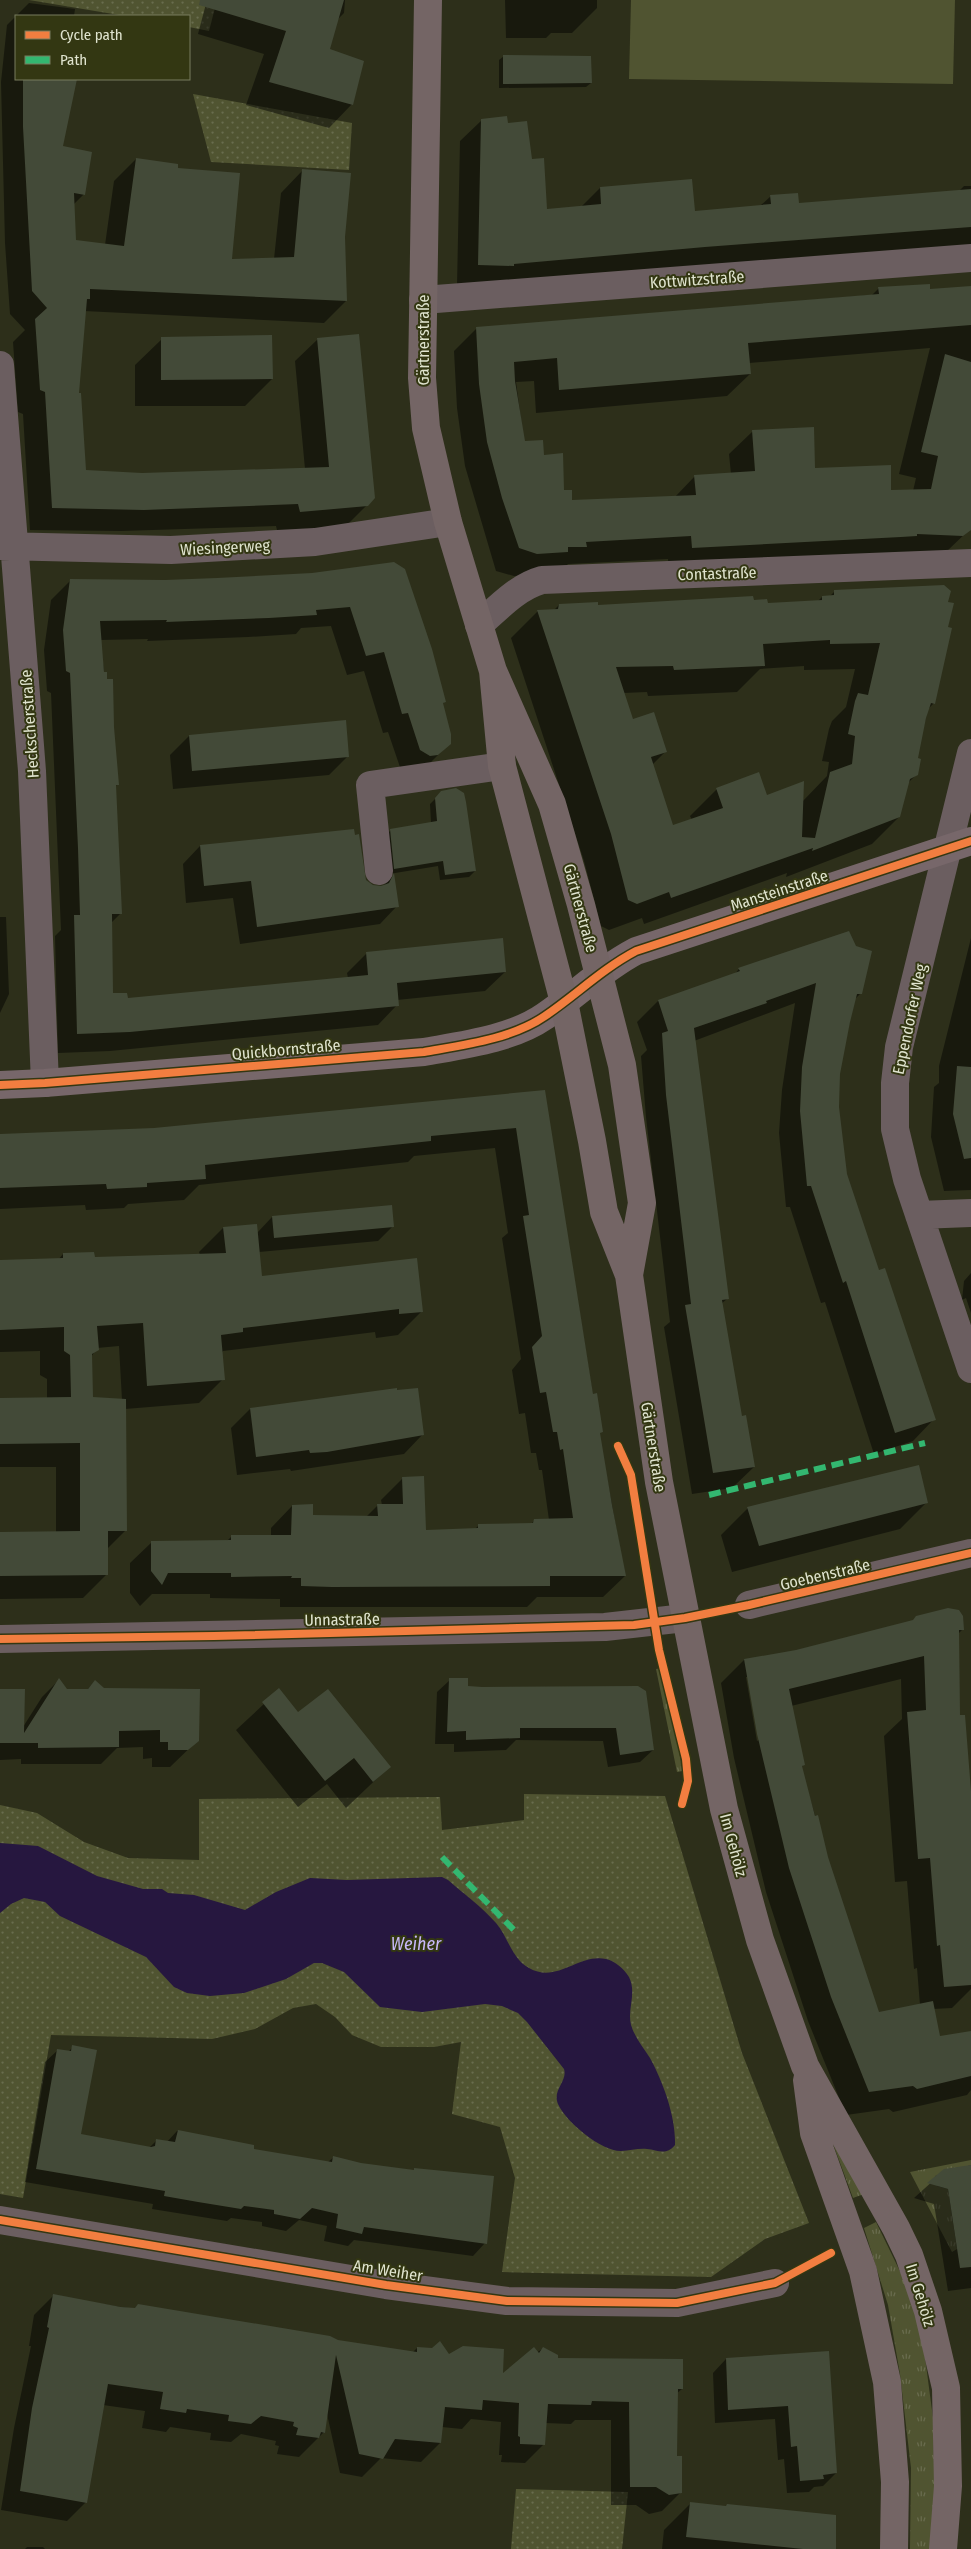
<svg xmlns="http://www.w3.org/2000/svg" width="971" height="2549" font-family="'Fira Sans Condensed',sans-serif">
<defs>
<pattern id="grass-tufts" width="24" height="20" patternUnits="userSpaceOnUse" patternTransform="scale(1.25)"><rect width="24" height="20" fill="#505431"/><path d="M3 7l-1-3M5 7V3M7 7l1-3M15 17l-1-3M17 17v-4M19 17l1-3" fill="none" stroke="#696c4e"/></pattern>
<pattern id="park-dots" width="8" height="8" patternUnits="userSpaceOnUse" patternTransform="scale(1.25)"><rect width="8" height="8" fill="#505431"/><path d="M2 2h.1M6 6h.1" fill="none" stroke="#696c4e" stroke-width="1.8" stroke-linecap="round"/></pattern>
</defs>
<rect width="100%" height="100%" fill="#2d2f1a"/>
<path fill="url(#grass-tufts)" d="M662 1668 683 1771 677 1772 656 1669Z
M829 2133 864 2194 853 2198Z
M971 2160V2165L935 2176 937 2186 948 2189 957 2249 952 2252 910 2172Z
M876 2222 910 2292 924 2350 933 2418 935 2499 930 2549H910L911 2468 900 2374 888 2305 864 2228Z"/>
<path fill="url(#park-dots)" d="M29 0H217L209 31 189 27V16H125Z
M193 94 352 123 349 170 211 162Z
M524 1794 665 1796 742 2053 809 2223 765 2239 711 2277 502 2272 515 2178 500 2127 452 2114 461 2042 434 2047H381L352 2035 335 2017 316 2004 293 2008 255 2029 212 2039 51 2035 23 2198 0 2194V1805L37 1813 84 1842 128 1858 199 1860V1799L440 1797 442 1830 524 1820Z
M516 2489 628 2492 622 2549H511Z"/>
<path fill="#505431" d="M631 0H955L953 84 629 79Z"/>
<path fill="#26173f" d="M0 1843 38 1846 97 1876 143 1889H162L168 1893 194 1895 245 1910 276 1892 310 1878 347 1880 442 1877 448 1880C464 1894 482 1907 496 1923 508 1937 512 1959 529 1968 557 1984 579 1953 606 1959 615 1961 624 1969 629 1977 637 1993 627 2009 631 2025 635 2038 643 2047 650 2058 663 2082 676 2117 675 2145 666 2156 658 2150 647 2149 638 2148 630 2151 621 2151 601 2151 566 2122 558 2104 552 2090 568 2081 564 2069L527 2022 518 2013 502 2006 485 2004 422 2012 380 2007 344 1972 322 1963H314L286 1979 244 1993 210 1996 187 1993 174 1987 146 1957 60 1916 45 1902 24 1898 11 1904 0 1913Z"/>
<path fill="#0007" fill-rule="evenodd" d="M207 0H345L344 13 337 20 328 50 352 104 329 128 246 105 264 54 198 34Z
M505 0H597V8L572 33H551L546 38H506Z
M29 3 75 9 74 16H16V79H75L62 147 84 194 73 205 75 242 105 245 114 181 136 159 176 169 230 261 274 259 281 193 303 170 343 237 346 301 324 323 84 311 78 394 85 471 142 475 305 469 295 361 318 339 374 498 345 527 278 534 276 526 121 531 30 530 23 414 18 412 13 342 25 330 10 314 5 243 1 82 7 25Z
M504 56 591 83 586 87 499 88V60Z
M482 120 507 124 530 160 546 210 581 207 600 188 694 212 760 206 771 196 798 205 958 192 964 186H971V246L457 286 460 141Z
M879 288 929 290 971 288V521L970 529 946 552 669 570 668 559 568 564 563 569 544 575 514 576 496 571 465 466 457 408 454 351 477 328 872 295ZM930 348 899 474 916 478 913 491H890L814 470 752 432 729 454 731 474 695 476 674 498 571 501 543 456 524 442 516 382 534 381 536 413 727 396 750 374 749 363Z
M162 339 272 379 245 406H135V365Z
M394 563 444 702 442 704 450 743 430 763 401 770 388 732 383 733 364 671 347 675 331 626 301 628 296 634 248 637 147 641 148 639 100 640 118 784 114 787 121 913 111 923 112 994 126 1000 348 978 347 973 367 953 505 972 485 991 397 1000V1005L378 1025 110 1051 58 1053 55 936 61 930 51 693 47 691 44 650 51 600 71 580 165 582 312 574Z
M834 592 947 602 934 703 928 709 916 759V775L908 783 899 817 872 844 786 877 787 873 644 924 642 918 609 930 601 926 584 861 511 638 538 611 554 610 559 605 597 606 752 601 767 604 818 601 822 597H829ZM804 666V670L855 669 846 707 832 721 829 729 822 761 829 762 827 776 802 802 717 789 690 816 692 820 672 827 652 765 665 752 632 721 623 693 647 692 648 696 737 692 760 669Z
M189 736 348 756 329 775 173 789 170 755Z
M442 792 475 871 469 877 440 880 438 866 389 874 385 836 391 830 431 823 430 804Z
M200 846 365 880 373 887 381 888 393 876 397 906 380 924 240 944 233 898 186 903 183 864Z
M0 917H6L9 994 0 1013Z
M848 932 860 994 854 1000 839 1074 837 1107 846 1175 879 1272 934 1419 913 1441 874 1454 825 1302 821 1303 790 1207H786L779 1133 782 1090 795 1003 694 1041 727 1299 721 1304 741 1418 754 1467 732 1488 692 1494 664 1327 670 1322 646 1117 641 1056 647 1050 637 1022 658 1001 734 975 739 969Z
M971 938V1190L944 1191 931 1137 934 1087 939 1083V1066Z
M544 1091 599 1434 625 1576 603 1597H537L527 1607H280V1599L210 1598V1594H152L140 1606 130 1593V1563L152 1542 227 1541 231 1537 271 1536V1528L292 1506 312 1517H366L378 1505H382L381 1500 403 1478 424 1532 474 1530 479 1525 531 1524 534 1521 549 1520 542 1470H539L536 1453H531L525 1413 519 1414 512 1370 521 1359 502 1238 508 1233 495 1148 414 1156 408 1162 199 1185 184 1200 128 1204 124 1208 86 1210 85 1205 0 1209V1135L154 1129Z
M272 1217 393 1226 378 1241 259 1252 261 1278 422 1311 398 1335 376 1338 375 1332 223 1351 221 1353 223 1379 199 1403 125 1409 126 1530 106 1550 107 1574 83 1598 0 1599V1533H56V1467H0V1399L47 1398V1379L40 1375V1351L0 1352V1261L58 1260 63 1254 93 1258 200 1255 199 1252 223 1228 257 1233ZM119 1346 122 1400 91 1398V1357L97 1348Z
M971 1273V1313L966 1298 962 1300 964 1281Z
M396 1389 423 1434 404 1454 291 1471 290 1469 237 1475 231 1428 250 1409Z
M927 1502 900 1529 732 1572 721 1535 748 1508Z
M912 1622 962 1630 958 1634 959 1716 971 1805V1989L952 2008 933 2009 939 2038 971 2032V2090L967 2095 893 2112 889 2109 846 2115 808 2021 766 1892 734 1758 721 1683 744 1660 796 1651ZM746 1677H748L759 1740 757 1741ZM901 1679 902 1719 884 1736 895 1882 907 1881 914 1969 917 1968 920 2005 878 2013 827 1857 801 1767 804 1764 791 1706Z
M59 1680 66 1690H87L95 1681 104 1690 198 1740 170 1767H152V1758L143 1759V1747L117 1748 101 1764H21V1759L0 1760V1691L23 1727 42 1697Z
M450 1680 467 1687H637L653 1750 640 1762 608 1767 603 1741 516 1740 506 1750 454 1752V1744H435L437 1692Z
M279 1690 298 1714 389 1767 346 1808 327 1784 298 1807 236 1730Z
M73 2047 80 2135 149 2148 157 2140 167 2142 177 2131 253 2146 252 2150 328 2162 334 2157 485 2243 473 2256 354 2240 348 2246 324 2241 327 2226 299 2220 286 2231 262 2226V2222L231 2218 227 2221 152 2209 153 2204 25 2182 45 2062 58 2050 68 2052Z
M971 2166V2288L948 2291 934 2204 914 2198 945 2170Z
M53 2296 338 2342 413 2352 417 2348 449 2355 501 2375 544 2348 557 2359 682 2389 676 2394V2458L681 2492 662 2511 649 2514 636 2505H611V2420H575L571 2424 545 2423 544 2444 525 2463 501 2462 502 2455H499L501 2422 471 2419 462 2429 442 2427 440 2443 421 2462 381 2458 362 2477 340 2473 327 2414 324 2432 299 2457 277 2454 279 2446 275 2445 276 2441 241 2434 231 2442 210 2440 211 2433 170 2427 166 2432 142 2428 145 2411 103 2405 86 2502 67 2521 1 2510 14 2428 31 2346H29L34 2315Z
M828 2353 836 2473 823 2486 814 2487 809 2492 787 2493 784 2459 778 2460 775 2419 715 2423 713 2373 726 2359Z
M690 2504 835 2549H662L664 2530Z
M27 2547H43L45 2549H25Z"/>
<path fill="#434a38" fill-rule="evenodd" d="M200 0H344L330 49 364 61 353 105 269 82 286 31 199 5Z
M503 55 591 56 592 83 503 84Z
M23 79H77L63 146 92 152 85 195 74 193 76 240 124 246 136 158 178 164V168L240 173 232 259 294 257 302 169 351 173 345 237 347 301 90 289V299H87L79 393H81L86 470 142 473 329 467 317 338 359 334 375 498 368 506 300 512 298 504 144 510 52 508 45 392 40 390 35 319 47 308 32 291 23 127Z
M507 116 508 123 527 121 532 159 544 158 547 209 601 204 600 187 692 179 695 211 771 204 770 195 798 193 799 203 971 189V227L705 247 514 264V266L478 265 481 119Z
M930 284V289L971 286V325L748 343 751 374 559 390 557 358 514 362 515 381 525 441 543 440 544 455 563 453 564 490H572V500L696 495 694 475 755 471 752 430 814 427 815 468 891 465V490L931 489 938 456 921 452 945 354 971 362V530L963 536 917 534V536L901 537 692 548 691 536 586 542 587 547H568V552L537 554 519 548 502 498 487 442 479 384 476 327 879 294 878 287Z
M272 335 273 379 161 380V337Z
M394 562 405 569 432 649 446 702 443 703 451 734V744L438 755 430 756 420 750 408 713 402 714 384 652 366 656 350 607 316 610 317 615 269 618 166 622 167 620 100 621 104 672H107V679H113L114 727 119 785H116L122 914H112L113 993H127L128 998 368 975 366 952 503 938 506 972 397 983 399 1006 130 1032 77 1034 74 915H80L78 848 70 673 66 671 63 630 70 579 165 580 217 578 312 573Z
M944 585 951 591 948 602 954 603 948 627 952 628 935 704 931 703 926 718 918 758 921 759 918 775 910 779 900 817 812 851 813 848 671 898 669 892 637 904 628 900 611 834 537 610 558 609 559 604 598 602V605L753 596 754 600 767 599 768 603 822 600V596L834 595V590ZM830 640V644L880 643 868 695 858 693 855 701 848 734 855 736 852 764 830 772 815 838 802 837 804 781 767 795 759 772 716 788 723 808 673 825 651 757 667 752 654 712 633 719 616 667 673 666 674 670 765 666 763 644Z
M346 720 349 757 192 771 189 735Z
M456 788 464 793 466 802 476 871 445 875 443 861 394 869 390 829 437 821 435 798 441 791Z
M354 829 355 835 359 834 366 880 373 885 381 886 389 883 394 873 399 907 257 927 251 881 204 886 200 845Z
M849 931 856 946 872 951 862 994H857L850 1022 840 1074 839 1107 847 1174 879 1270 885 1268 936 1420 895 1433 846 1281 843 1283 811 1186H807L800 1111 802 1067 816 983 766 1001 767 1003 694 1028 729 1299 722 1300 742 1416 746 1415 755 1467 713 1473 685 1305 691 1304 666 1095 662 1033 668 1031 658 1000 740 971 738 968Z
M957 1066 971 1067V1158L964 1159 953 1114Z
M545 1090 593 1394 597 1393 603 1432 600 1433 612 1505 626 1576H550V1586L332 1587 301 1586V1578H291L292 1576 231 1577V1573H168L162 1585 151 1571V1541L231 1540V1535H291L292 1505 313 1504V1515L378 1516 377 1504H403L402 1477 424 1476 426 1530 478 1528V1524L533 1523 534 1519 573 1518 563 1449 560 1450 557 1432H553L546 1392 540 1393 532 1347 542 1336 523 1216 529 1215 516 1128 431 1136V1141L205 1165 206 1179 147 1183V1187L107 1189 106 1184 0 1188V1134L154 1128Z
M392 1205 394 1227 274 1238 272 1216Z
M257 1224 262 1276 417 1258 423 1312 399 1314V1309L243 1328V1332L221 1335 225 1380 147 1386 143 1323 97 1326 99 1350 92 1354 93 1397 126 1399 127 1531H108V1575L0 1576V1532L80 1531V1443L0 1444V1398L71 1397 70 1355 64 1351V1327L0 1330V1260L63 1258V1253L94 1252 95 1257 226 1253 223 1227Z
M397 1388V1390L418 1388 424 1435 327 1452 310 1453 309 1450 256 1457 250 1408Z
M919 1465 928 1503 759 1546 747 1507Z
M948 1608 959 1610 963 1616 964 1630H959L960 1715H965L971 1791V1985L944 1987 940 1945 937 1946 930 1858 918 1859 907 1712 926 1710 924 1656 789 1689 805 1765 802 1766 815 1816 818 1815 828 1857 879 2012 933 2001 940 2036 971 2031V2076L917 2089 913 2086 869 2092 831 1997 789 1868 757 1734 744 1659 796 1650 913 1620 916 1616Z
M59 1678 67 1689H88L95 1680 104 1688 200 1689 199 1741 188 1750H168V1742H160V1730L119 1731V1747L38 1748V1743H0V1689H25L24 1733Z
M449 1678H468V1686L482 1687 638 1686 646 1691 654 1750 620 1755 616 1728H520V1738L466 1740V1731L447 1732Z
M279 1688 298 1712 328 1689 391 1767 373 1782 354 1758 325 1781 262 1702Z
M72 2045 97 2050 81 2134 151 2147 155 2146 156 2139 175 2142 178 2130 254 2145V2149L332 2162 333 2156 361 2163 414 2170V2168L494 2176 487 2244 364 2227 362 2234 336 2228 338 2214 312 2208 300 2219 274 2214V2210L244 2206 241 2209 198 2202 164 2196 165 2191 36 2169 57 2049 71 2051Z
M971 2165V2267L960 2268 948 2189 927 2183 944 2169Z
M53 2294 121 2307 135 2308 138 2304 330 2336 338 2340 417 2352V2347L432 2348 440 2341 449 2354 463 2346 504 2349 503 2373 534 2347 539 2353 543 2347 558 2355V2358L683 2359V2389H678L677 2456H682V2493L669 2495 656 2487H630L629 2402 592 2401 591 2405 548 2404 545 2445 520 2444V2437L518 2436 519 2403 483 2400 482 2410 445 2407 441 2443 395 2439 383 2459 359 2454 336 2355 325 2433 321 2432 319 2438 296 2435 298 2428 293 2426 294 2422 261 2416 251 2424 228 2421 229 2415 187 2409 186 2413 160 2409 163 2392 108 2384 87 2503 20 2491 32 2408 49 2328 47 2327Z
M829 2351 837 2473 823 2475 824 2479 800 2481 797 2446 791 2447 788 2406 728 2410 726 2358Z
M690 2502 726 2506 727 2504 836 2515V2549H803L686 2537Z"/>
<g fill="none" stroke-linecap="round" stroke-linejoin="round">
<path stroke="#6b5e60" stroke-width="28" d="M423 300 971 258
M0 365 32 771 45 1083
M0 546 171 550 315 542 448 522
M479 625C498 608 517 587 542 580L971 563
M971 753 899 1047 895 1083V1129L907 1179 971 1369
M379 871 370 785 502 766
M919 1215 971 1213
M749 1605 971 1553
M0 1639 605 1627 685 1618
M0 2220 386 2285 507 2301 677 2303 775 2283"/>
<path stroke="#77676a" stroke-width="28" d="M0 1085 45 1083 424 1052C463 1045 512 1039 545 1016 576 995 602 969 636 951L971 841"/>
<path stroke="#746565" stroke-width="28" d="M428 0 422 378 426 428 448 522 493 671 552 804 581 905 622 1065 642 1203 629 1275
M493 671 502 766 564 1002 592 1141 604 1212 629 1275 659 1482 724 1809 760 1940 805 2066 896 2228 909 2255 928 2311 946 2388 948 2486 943 2549
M807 2080 814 2133 863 2271 887 2382 895 2482 894 2549"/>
<path stroke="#33b770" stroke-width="6" stroke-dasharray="12 6" stroke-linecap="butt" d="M709 1495 925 1443
M442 1857 516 1932"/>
<defs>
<path id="cycleway" d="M0 1085 45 1083 424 1052C463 1045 512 1039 545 1016 576 995 602 969 636 951L971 841
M618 1446 631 1475 659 1650 686 1759 688 1781 682 1804
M0 1639 214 1636 634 1625 685 1618 749 1605 971 1553
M0 2220 386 2285 507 2301 677 2303 775 2283 831 2253"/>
</defs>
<use href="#cycleway" stroke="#333712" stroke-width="11"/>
<use href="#cycleway" stroke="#f27e40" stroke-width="8"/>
</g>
<g text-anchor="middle" stroke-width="4" stroke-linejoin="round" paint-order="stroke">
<g font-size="16" fill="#e0e4cf" stroke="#333712">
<text transform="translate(697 279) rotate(-4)" y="6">Kottwitzstraße</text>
<text transform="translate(423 340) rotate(-90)" y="6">Gärtnerstraße</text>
<text transform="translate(225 547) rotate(-3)" y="6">Wiesingerweg</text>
<text transform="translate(717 573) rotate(-2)" y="6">Contastraße</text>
<text transform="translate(29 724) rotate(-94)" y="6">Heckscherstraße</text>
<text transform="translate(779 890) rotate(-18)" y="6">Mansteinstraße</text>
<text transform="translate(581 908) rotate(75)" y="6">Gärtnerstraße</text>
<text transform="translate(909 1019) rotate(-78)" y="6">Eppendorfer Weg</text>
<text transform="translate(286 1049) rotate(-5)" y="6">Quickbornstraße</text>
<text transform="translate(654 1447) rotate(81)" y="6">Gärtnerstraße</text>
<text transform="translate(825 1574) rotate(-13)" y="6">Goebenstraße</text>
<text transform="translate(342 1619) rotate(-1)" y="6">Unnastraße</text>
<text transform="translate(734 1845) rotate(75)" y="6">Im Gehölz</text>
<text transform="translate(388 2270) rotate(9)" y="6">Am Weiher</text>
<text transform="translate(921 2295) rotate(73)" y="6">Im Gehölz</text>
</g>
<g font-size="18" font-style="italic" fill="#c8b8f8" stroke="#333712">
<text x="416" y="1950">Weiher</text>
</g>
</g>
<rect x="15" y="15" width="175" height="65" fill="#333712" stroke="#787c5e"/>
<rect x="25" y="31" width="25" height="8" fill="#f27e40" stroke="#787c5e"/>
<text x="60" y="40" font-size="15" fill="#e0e4cf">Cycle path</text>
<rect x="25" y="56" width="25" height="8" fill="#33b770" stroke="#787c5e"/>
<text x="60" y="65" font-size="15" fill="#e0e4cf">Path</text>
</svg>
